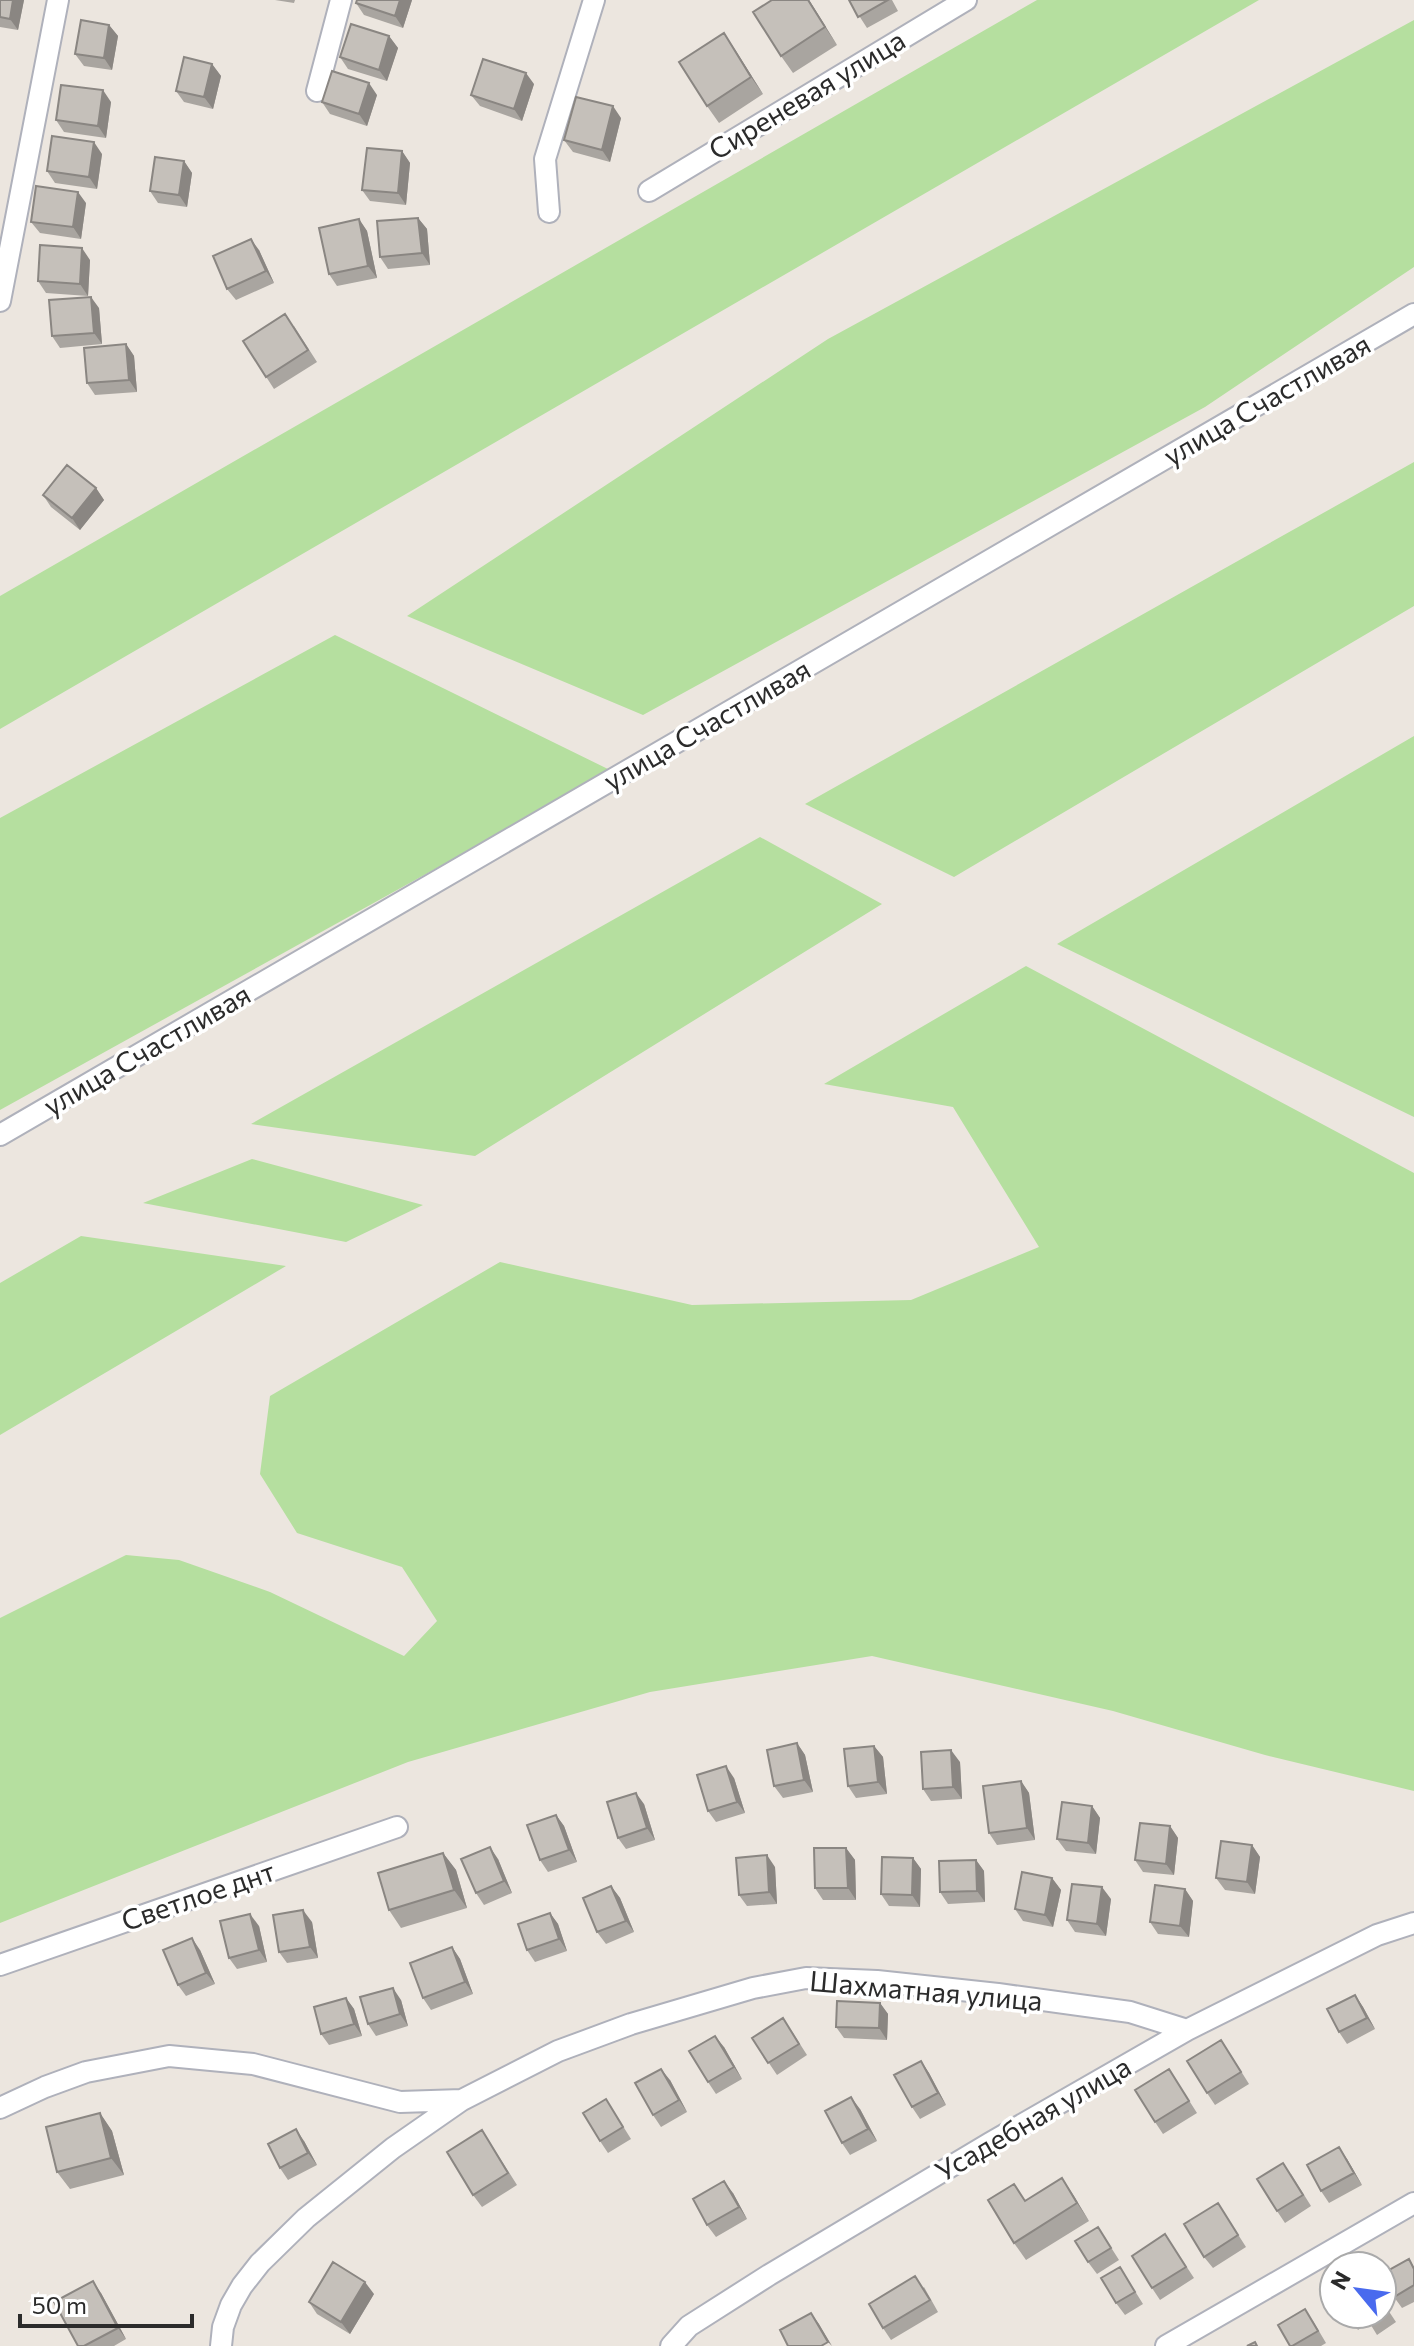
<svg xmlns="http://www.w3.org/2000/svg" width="1414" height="2346" font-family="Commissioner,sans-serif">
<rect width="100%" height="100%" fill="#ece6df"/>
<path fill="#b5df9f" d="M1037 0H1259L0 729V596Z
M1414 20V267L1205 407 643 715 407 616 828 339Z
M1414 462V606L954 877 805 804Z
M335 635 612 771 0 1110V818Z
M1414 736V1117L1057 944Z
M760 837 882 904 475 1156 251 1124Z
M1026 966 1414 1173V1791L1265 1755 1113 1711 872 1656 650 1692 408 1762 0 1923V1618L126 1555 179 1560 270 1592 404 1656 437 1621 402 1567 297 1533 260 1474 270 1396 500 1262 692 1305 911 1300 1039 1247 953 1107 824 1084Z
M252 1159 423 1205 346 1242 143 1203Z
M81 1236 286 1266 0 1435V1283Z"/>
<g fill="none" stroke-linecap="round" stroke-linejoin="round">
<defs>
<path id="minor" d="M317 91 341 0
M649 191 966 0
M549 212 545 159 594 0
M0 301 58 0
M0 1135 1414 314
M0 1965 397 1827
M0 2108 45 2087 86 2072 169 2056 253 2064 400 2102 462 2100
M221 2346 223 2327 231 2305 242 2286 260 2263 306 2218 393 2148 462 2100 558 2051 631 2024 753 1988 806 1978 877 1981 998 1994 1130 2012 1187 2030
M671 2346 689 2326 769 2275 990 2143 1187 2030 1377 1935 1414 1923
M1166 2346 1414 2203"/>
</defs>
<use href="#minor" stroke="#afb1bb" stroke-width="24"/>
<use href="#minor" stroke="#fff" stroke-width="20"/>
</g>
<path fill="#a9a5a0" d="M0 0H24L18 30 0 27Z
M275 0H295L294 3Z
M412 0 403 28 364 15 356 3Z
M772 0H809L837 45 793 73 781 56Z
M849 0H892L898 11 867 28Z
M109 25 118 36 112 70 84 66 75 54Z
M724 33 763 94 719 123 707 106Z
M389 36 398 48 387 81 348 69 340 57Z
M212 64 221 76 213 109 184 102 176 91Z
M534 84 522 121 480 106 471 95Z
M377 95 367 126 330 114 322 102Z
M111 102 106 138 64 132 56 120Z
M621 118 610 162 573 152 564 140Z
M402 151 410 163 406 205 370 201 362 190Z
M102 154 97 189 55 183 47 171Z
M184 161 192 173 187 207 158 203 150 191Z
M86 203 81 239 40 233 31 222Z
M418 218 427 229 430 265 388 269 380 257Z
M359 219 367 231 377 278 337 286 329 274Z
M259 250 274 283 236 300 227 289Z
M90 260 88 296 46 293 38 281Z
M99 308 102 344 60 348 52 336Z
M294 326 317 362 274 389 243 341Z
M126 344 134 356 137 392 95 395 87 383Z
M96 488 104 500 80 530 51 507 43 495Z
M797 1743 805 1755 813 1792 783 1798 774 1786Z
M874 1746 883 1757 887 1794 856 1798 848 1786Z
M960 1762 962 1799 931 1801 923 1789Z
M734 1778 745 1813 716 1822 708 1811Z
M1021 1781 1029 1793 1035 1840 997 1845 989 1833Z
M644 1804 655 1840 626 1849 618 1838Z
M1092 1806 1100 1818 1096 1854 1066 1851 1057 1839Z
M556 1815 564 1826 577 1862 548 1872 540 1860Z
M1170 1826 1178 1838 1174 1875 1143 1872 1135 1860Z
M1252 1845 1260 1857 1255 1894 1225 1890 1216 1878Z
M846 1848 855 1860 856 1900H823L815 1888Z
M443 1853 456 1870 467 1908 401 1928 389 1910Z
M913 1858 921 1869 920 1907 889 1906 881 1894Z
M498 1859 512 1893 484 1905 476 1893Z
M976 1860 984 1871 985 1902 948 1904 940 1892Z
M775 1867 777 1904 747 1906 739 1895Z
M1052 1878 1061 1890 1053 1927 1023 1921 1015 1909Z
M611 1886 620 1898 634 1932 606 1944 597 1932Z
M1185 1889 1193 1901 1189 1937 1158 1934 1150 1922Z
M1111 1899 1106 1936 1075 1932 1067 1920Z
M550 1913 558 1924 567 1951 535 1962 527 1950Z
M312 1922 318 1958 287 1963 279 1952Z
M259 1926 267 1962 237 1969 229 1958Z
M452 1947 460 1959 473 1994 431 2010 423 1998Z
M200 1950 215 1984 186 1996 178 1985Z
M1355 1995 1363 2007 1375 2029 1347 2044 1339 2032Z
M346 1998 354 2009 362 2036 329 2045 321 2034Z
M401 2000 408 2026 376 2036 368 2024Z
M880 2003 888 2014 887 2040 844 2038 836 2027Z
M791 2030 807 2055 777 2075 752 2038Z
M724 2047 742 2079 716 2094 708 2082Z
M1229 2052 1249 2084 1215 2105 1207 2093Z
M921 2061 929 2073 946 2105 920 2119 912 2107Z
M1169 2069 1197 2113 1163 2134 1155 2122Z
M670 2080 687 2112 661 2127 653 2115Z
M606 2099 631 2139 608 2153 600 2141Z
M860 2109 877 2141 850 2155 842 2143Z
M100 2113 112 2131 124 2175 70 2189 57 2172Z
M482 2130 517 2185 482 2207 473 2195Z
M304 2141 317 2165 288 2180 280 2168Z
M1347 2159 1362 2185 1329 2203 1321 2191Z
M1291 2174 1311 2206 1285 2223 1277 2211Z
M1062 2178 1089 2221 1026 2260 1014 2243 1026 2200Z
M733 2193 747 2219 716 2237 707 2225Z
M1218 2203 1246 2247 1213 2268 1204 2257Z
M1098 2227 1119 2260 1097 2274 1088 2262Z
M1165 2234 1194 2278 1160 2300 1152 2288Z
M1409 2259 1414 2267V2302L1402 2308 1394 2297Z
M1120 2267 1143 2304 1125 2315 1116 2303Z
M924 2287 938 2312 891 2340 883 2328Z
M101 2293 126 2339 114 2346H78Z
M374 2294 350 2334 317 2314 309 2302Z
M1382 2301 1396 2322 1377 2335 1369 2322 1358 2330 1347 2314H1382Z
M1313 2321 1326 2343 1321 2346H1290Z"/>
<path fill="#8a8682" d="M13 0H24L18 30 10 19Z
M400 0H412L403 28 395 16Z
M808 0H809L837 45 825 27Z
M109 25 118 36 112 70 104 58Z
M724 33 736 51 763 94 751 77Z
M389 36 398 48 387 81 379 70Z
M212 64 221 76 213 109 204 97Z
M526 73 534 84 522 121 514 109Z
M369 83 377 95 367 126 359 114Z
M103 90 111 102 106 138 98 126Z
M613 106 621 118 610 162 602 150Z
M94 142 102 154 97 189 89 177Z
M402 151 410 163 406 205 398 193Z
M184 161 192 173 187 207 179 195Z
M78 192 86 203 81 239 73 227Z
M418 218 427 229 430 265 422 253Z
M359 219 367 231 377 278 368 266Z
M251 239 259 250 274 283 266 271Z
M82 248 90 260 88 296 80 284Z
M91 297 99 308 102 344 94 333Z
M126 344 134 356 137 392 129 380Z
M96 488 104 500 80 530 72 518Z
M797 1743 805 1755 813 1792 804 1780Z
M874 1746 883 1757 887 1794 878 1782Z
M951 1750 960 1762 962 1799 953 1787Z
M726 1766 734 1778 745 1813 737 1802Z
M1021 1781 1029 1793 1035 1840 1027 1828Z
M636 1793 644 1804 655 1840 647 1828Z
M1092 1806 1100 1818 1096 1854 1088 1843Z
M556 1815 564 1826 577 1862 569 1850Z
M1170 1826 1178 1838 1174 1875 1166 1864Z
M1252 1845 1260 1857 1255 1894 1247 1882Z
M490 1847 498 1859 512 1893 504 1881Z
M846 1848 855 1860 856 1900 848 1888Z
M443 1853 456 1870 467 1908 454 1890Z
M767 1855 775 1867 777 1904 769 1892Z
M913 1858 921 1869 920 1907 912 1895Z
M976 1860 984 1871 985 1902 977 1891Z
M1052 1878 1061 1890 1053 1927 1045 1915Z
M611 1886 620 1898 634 1932 626 1921Z
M1102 1887 1111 1899 1106 1936 1097 1924Z
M1185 1889 1193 1901 1189 1937 1180 1926Z
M303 1910 312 1922 318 1958 310 1947Z
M550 1913 558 1924 567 1951 559 1939Z
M250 1914 259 1926 267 1962 259 1950Z
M192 1938 200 1950 215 1984 206 1973Z
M452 1947 460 1959 473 1994 465 1982Z
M393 1988 401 2000 408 2026 400 2014Z
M1355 1995 1363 2007 1375 2029 1367 2018Z
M346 1998 354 2009 362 2036 354 2024Z
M880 2003 888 2014 887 2040 879 2028Z
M715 2036 724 2047 742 2079 734 2067Z
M921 2061 929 2073 946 2105 938 2093Z
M661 2069 670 2080 687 2112 679 2100Z
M851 2097 860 2109 877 2141 868 2129Z
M100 2113 112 2131 124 2175 111 2158Z
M296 2129 304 2141 317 2165 308 2153Z
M1339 2147 1347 2159 1362 2185 1354 2173Z
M1062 2178 1074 2196 1089 2221 1077 2203Z
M724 2181 733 2193 747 2219 739 2207Z
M93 2281 101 2293 126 2339 118 2328Z
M365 2282 374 2294 350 2334 341 2322Z
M811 2313 819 2324 832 2346 828 2342Z"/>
<path fill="#c5c0ba" stroke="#8a8682" stroke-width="2" d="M0 0H13L10 19 0 17Z
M357 0H400L395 16 356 3Z
M772 0H808L825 27 781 56 753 12Z
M849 0H888L858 17Z
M81 20 109 25 104 58 75 54Z
M351 24 389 36 379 70 340 57Z
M724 33 751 77 707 106 679 62Z
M184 57 212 64 204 97 176 91Z
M483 59 526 73 514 109 471 95Z
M332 71 369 83 359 114 322 102Z
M61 85 103 90 98 126 56 120Z
M576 97 613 106 602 150 564 140Z
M52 136 94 142 89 177 47 171Z
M367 148 402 151 398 193 362 190Z
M155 157 184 161 179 195 150 191Z
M36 186 78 192 73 227 31 222Z
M418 218 422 253 380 257 377 221Z
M359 219 368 266 329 274 319 228Z
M251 239 266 271 227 289 213 256Z
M40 245 82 248 80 284 38 281Z
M91 297 94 333 52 336 49 300Z
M285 314 308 350 266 377 243 341Z
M126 344 129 380 87 383 84 348Z
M67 465 96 488 72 518 43 495Z
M797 1743 804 1780 774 1786 767 1750Z
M874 1746 878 1782 848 1786 844 1749Z
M951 1750 953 1787 923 1789 921 1752Z
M726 1766 737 1802 708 1811 697 1775Z
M1021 1781 1027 1828 989 1833 983 1786Z
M636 1793 647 1828 618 1838 607 1802Z
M1062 1802 1092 1806 1088 1843 1057 1839Z
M556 1815 569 1850 540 1860 527 1825Z
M1140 1823 1170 1826 1166 1864 1135 1860Z
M1221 1841 1252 1845 1247 1882 1216 1878Z
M490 1847 504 1881 476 1893 461 1859Z
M814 1848H846L848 1888H815Z
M443 1853 454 1890 389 1910 378 1873Z
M767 1855 769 1892 739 1895 736 1858Z
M882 1857 913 1858 912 1895 881 1894Z
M976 1860 977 1891 940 1892 939 1861Z
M1022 1872 1052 1878 1045 1915 1015 1909Z
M1072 1884 1102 1887 1097 1924 1067 1920Z
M1155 1885 1185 1889 1180 1926 1150 1922Z
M611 1886 626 1921 597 1932 583 1898Z
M303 1910 310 1947 279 1952 273 1915Z
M550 1913 559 1939 527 1950 518 1924Z
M250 1914 259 1950 229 1958 220 1921Z
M192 1938 206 1973 178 1985 163 1950Z
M452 1947 465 1982 423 1998 410 1963Z
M393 1988 400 2014 368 2024 360 1997Z
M1355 1995 1367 2018 1339 2032 1327 2009Z
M346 1998 354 2024 321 2034 314 2007Z
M837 2001 880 2003 879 2028 836 2027Z
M783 2018 799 2044 768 2063 752 2038Z
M715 2036 734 2067 708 2082 689 2051Z
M1221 2040 1241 2072 1207 2093 1187 2061Z
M921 2061 938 2093 912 2107 894 2075Z
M661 2069 679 2100 653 2115 635 2083Z
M1169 2069 1189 2101 1155 2122 1135 2090Z
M851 2097 868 2129 842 2143 825 2111Z
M606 2099 623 2127 600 2141 583 2113Z
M100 2113 111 2158 57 2172 46 2127Z
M296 2129 308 2153 280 2168 268 2144Z
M482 2130 508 2173 473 2195 447 2152Z
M1339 2147 1354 2173 1321 2191 1307 2165Z
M1283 2163 1303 2195 1277 2211 1257 2179Z
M1062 2178 1077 2203 1014 2243 988 2200 1014 2184 1025 2201Z
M724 2181 739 2207 707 2225 693 2199Z
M1218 2203 1238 2235 1204 2257 1184 2224Z
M1098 2227 1111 2248 1088 2262 1075 2241Z
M1165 2234 1186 2267 1152 2288 1132 2256Z
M1409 2259 1414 2269V2285L1394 2297 1382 2274Z
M333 2262 365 2282 341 2322 309 2302Z
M1120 2267 1135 2292 1116 2303 1101 2278Z
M915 2276 930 2300 883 2328 869 2304Z
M1334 2278V2296L1326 2284Z
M93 2281 118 2328 84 2346H78L54 2302Z
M1382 2302 1388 2310 1382 2314Z
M1305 2309 1318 2331 1292 2346H1290L1278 2325Z
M811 2313 828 2342 821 2346H788L780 2330Z
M1363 2314H1382L1369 2323Z
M1255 2342 1257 2346H1247Z"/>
<g text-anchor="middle" stroke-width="7" stroke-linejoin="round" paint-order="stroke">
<g font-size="28" fill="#2b2b2b" stroke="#fff">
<text transform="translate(807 95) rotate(-31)" y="10">Сиреневая улица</text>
<text transform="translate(1267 400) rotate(-30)" y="10">улица Счастливая</text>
<text transform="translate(707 725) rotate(-30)" y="10">улица Счастливая</text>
<text transform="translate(147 1050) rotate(-30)" y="10">улица Счастливая</text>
<text transform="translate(198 1896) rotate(-19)" y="10">Светлое днт</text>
<text transform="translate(926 1991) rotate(5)" y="10">Шахматная улица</text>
<text transform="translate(1033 2119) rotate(-30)" y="10">Усадебная улица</text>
</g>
</g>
<g transform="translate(1358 2290) rotate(299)"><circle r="38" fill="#ffffff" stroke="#aaaaaa" stroke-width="2"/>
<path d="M0-6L14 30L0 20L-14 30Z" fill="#496aee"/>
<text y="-12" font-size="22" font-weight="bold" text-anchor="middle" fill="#2b2b2b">N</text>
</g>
<path d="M20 2314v12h172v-12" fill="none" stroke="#2b2b2b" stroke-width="4"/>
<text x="32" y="2314" font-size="24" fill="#2b2b2b" stroke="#ffffff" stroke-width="6" paint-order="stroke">50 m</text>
</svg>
